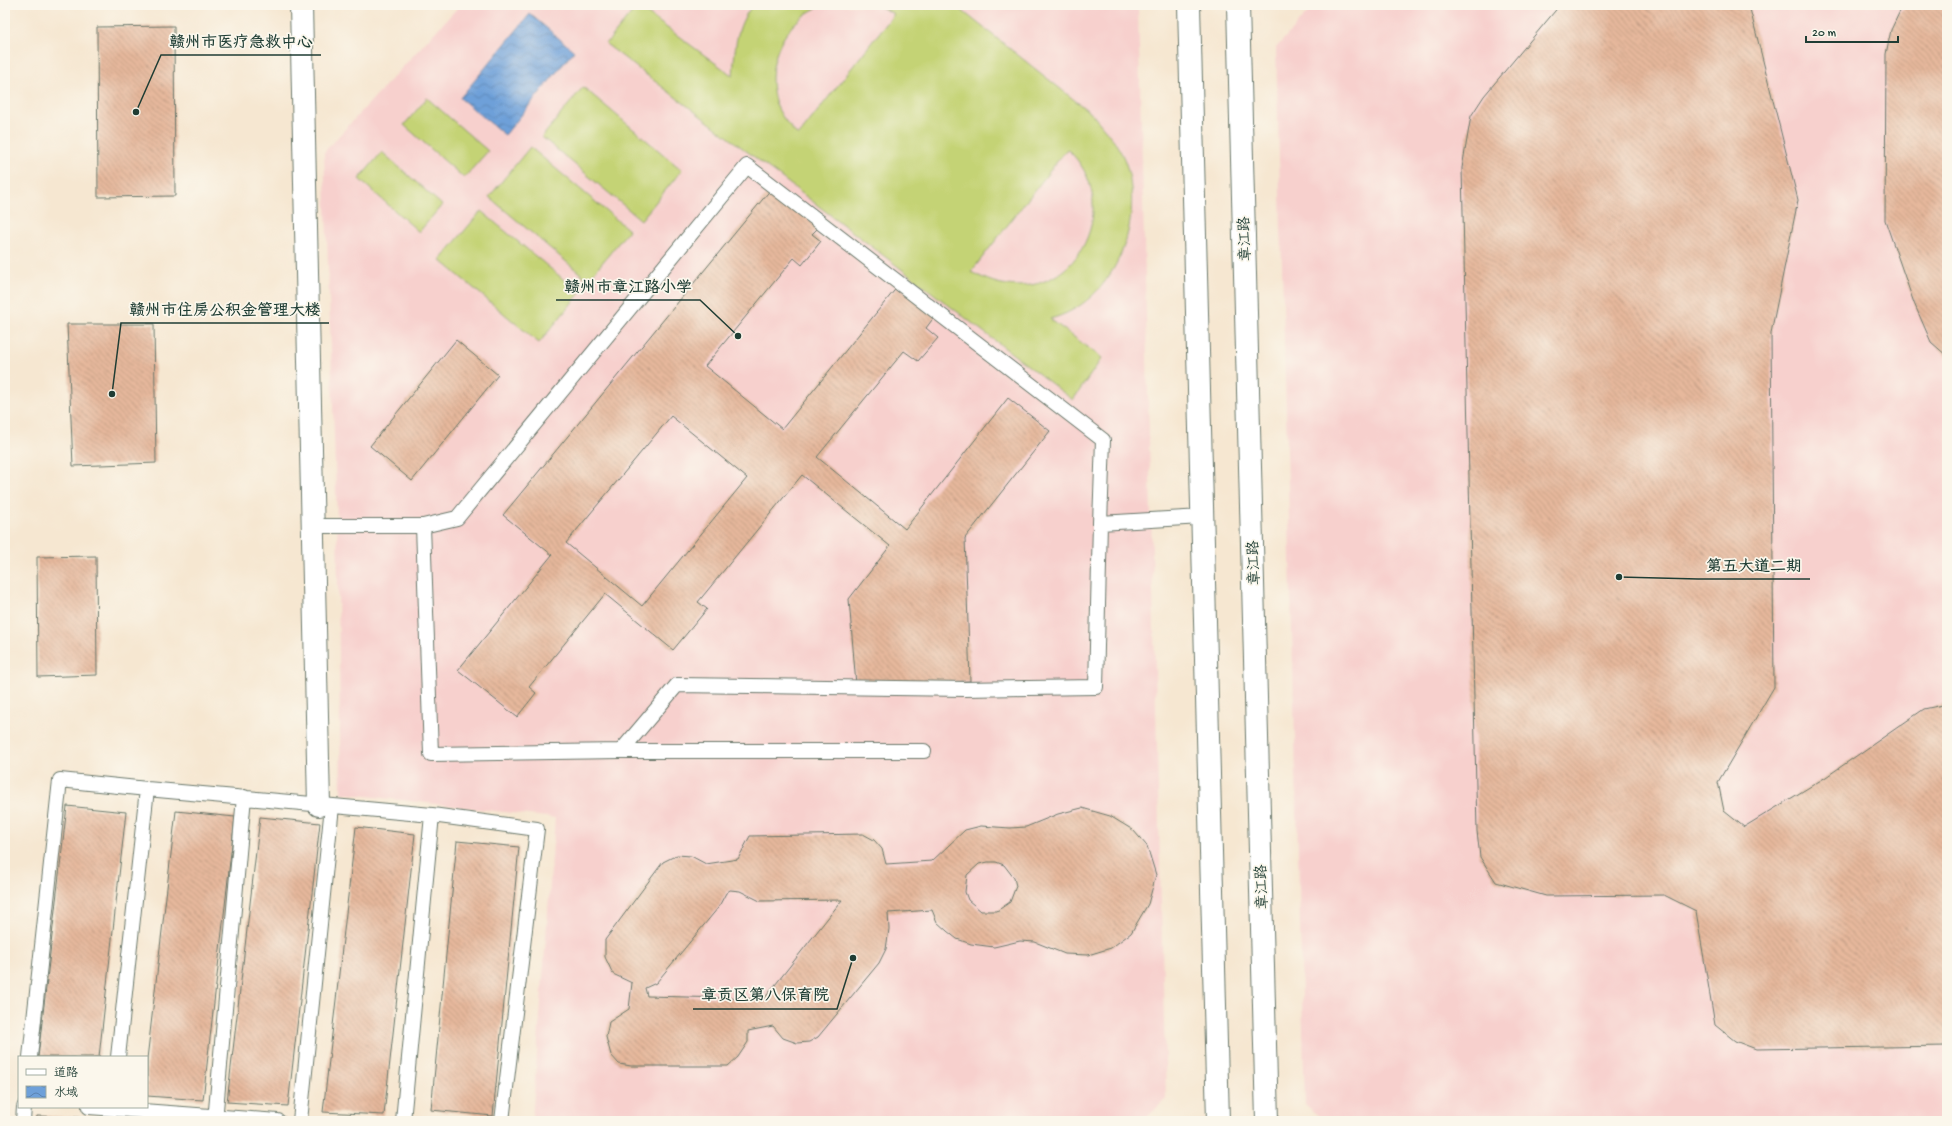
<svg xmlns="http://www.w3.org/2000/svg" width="1952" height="1126" font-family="'Gochi Hand','LXGW WenKai TC',sans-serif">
<defs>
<pattern id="water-waves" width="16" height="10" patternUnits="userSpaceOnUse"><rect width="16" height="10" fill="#6ea0d9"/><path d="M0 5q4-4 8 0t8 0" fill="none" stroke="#5a84b1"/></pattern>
<pattern id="building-back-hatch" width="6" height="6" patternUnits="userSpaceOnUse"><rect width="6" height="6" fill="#e6b89c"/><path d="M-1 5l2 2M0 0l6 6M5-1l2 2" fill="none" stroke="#ba9780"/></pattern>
</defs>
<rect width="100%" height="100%" fill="#fbf7ec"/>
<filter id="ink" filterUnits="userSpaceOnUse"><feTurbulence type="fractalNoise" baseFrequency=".025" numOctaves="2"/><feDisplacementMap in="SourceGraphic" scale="8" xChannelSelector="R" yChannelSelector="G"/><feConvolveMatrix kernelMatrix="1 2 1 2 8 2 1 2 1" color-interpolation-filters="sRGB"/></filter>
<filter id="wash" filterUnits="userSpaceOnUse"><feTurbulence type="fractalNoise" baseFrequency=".012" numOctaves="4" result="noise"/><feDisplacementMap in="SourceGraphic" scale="16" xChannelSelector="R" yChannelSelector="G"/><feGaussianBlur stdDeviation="0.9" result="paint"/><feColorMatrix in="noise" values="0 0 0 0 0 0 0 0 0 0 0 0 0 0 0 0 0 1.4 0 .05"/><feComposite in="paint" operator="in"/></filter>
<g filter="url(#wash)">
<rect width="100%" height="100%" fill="#f6e7d1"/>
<path fill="#f7d0cd" d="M460 5 1138 6 1166 1099 1143 1121H532L555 818 341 793 337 520 324 152Z
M1314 5H1947V1121H1325L1305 1105 1276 48Z"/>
<path fill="#c4d375" stroke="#728854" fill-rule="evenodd" d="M753 5H824C782 19 761 69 778 109 783 119 791 128 798 136L894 14 877 5H955L1092 114C1105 130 1121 146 1127 167 1144 226 1113 303 1050 319L1102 358 1073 400 606 44 637 6 733 76C735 50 735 26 753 5ZM1067 149C1125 201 1079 301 1002 284 991 282 981 277 971 272Z
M583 87 682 170 641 220 542 137Z
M427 98 488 151 464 178 404 125Z
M530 147 629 230 588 280 489 197Z
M382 152 442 205 419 232 359 179Z
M481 211 580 293 539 343 440 260Z"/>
<path fill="url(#water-waves)" stroke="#466e86" d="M530 14 574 51 505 135 460 98Z"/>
<g id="blocks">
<path fill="url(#building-back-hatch)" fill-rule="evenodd" d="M1560 5H1749L1798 200 1771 333 1774 687 1718 782 1724 811 1744 827 1826 777 1924 709 1947 704V1046L1756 1049 1735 1041 1715 1025 1696 911 1664 895 1546 896 1496 882 1480 857 1477 831 1462 168 1471 116 1484 96Z
M1910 5H1947V356L1931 342 1914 303 1885 220 1886 54 1891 30 1900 11Z
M174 26 175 196 98 197 97 27Z
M772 188 819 227 812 234 821 241 802 265 794 258 705 366 782 429 898 286 935 316 926 328 938 338 918 361 904 351 817 457 905 529 1008 398 1050 431 965 538 970 681 856 685 849 599 890 546 802 475 698 602 707 609 673 650 605 594 529 687 536 693 517 717 458 670 552 555 503 515ZM671 416 747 478 642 606 566 543Z
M67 324H154L156 463 73 466Z
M456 340 498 375 412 481 370 446Z
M96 556 97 675 38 677 37 557Z
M67 806 126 812 99 1057H38Z
M1082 808 1110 816 1133 830 1147 846 1156 875 1148 904 1131 933 1111 948 1088 955 1065 954 1035 942 1020 941 994 947 971 944 957 939 947 931 937 922 932 910 888 913 889 929 886 949 879 963 818 1037 809 1042 797 1043 783 1038 773 1026 748 1031V1042L738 1057 728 1066H631L619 1064 611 1055 606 1037 609 1022 629 1009 632 983 613 974 605 957V940L663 862 677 855 691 856 706 864 738 859 750 836 863 834 874 840 882 849 886 864 932 861 965 830 981 826 1010 828 1026 827 1058 814ZM988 862H996L1004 865 1014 878 1016 886 1010 902 997 911H981L968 900 965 892 967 875 979 864ZM730 890 740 891 760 901 842 900 764 999 647 996 645 988 656 983 718 908 726 893Z
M176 811 235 817 203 1100 147 1096V1059Z
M260 817 320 823 288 1106 227 1102Z
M356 827 415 834 384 1115 323 1112Z
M457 841 519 847 493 1116 431 1110Z
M37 1116 102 1118 101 1121H36Z"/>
</g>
</g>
<g filter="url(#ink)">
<use href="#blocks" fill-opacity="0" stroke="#6a786b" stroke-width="1"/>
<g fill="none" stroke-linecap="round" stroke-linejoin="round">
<defs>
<path id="lane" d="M313 526H423L431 754 621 751H924
M423 526 457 518 747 166 1103 440 1100 523
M621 751 677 685 965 689 1096 687 1100 523 1202 517
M30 1057 60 780 147 789
M118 1057 147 789 432 815 537 829 502 1121
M89 1107 278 1121
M23 1121 24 1107
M215 1121 244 797
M300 1121 332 806
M403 1121 432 815"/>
<path id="secondary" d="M301 5 319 805
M1189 5 1218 1121
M1238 5 1267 1121"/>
</defs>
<use href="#lane" stroke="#6a786b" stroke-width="16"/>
<use href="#secondary" stroke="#6a786b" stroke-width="24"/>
<use href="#lane" stroke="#fff" stroke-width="14"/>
<use href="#secondary" stroke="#fff" stroke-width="22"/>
</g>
</g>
<g text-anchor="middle" stroke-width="3.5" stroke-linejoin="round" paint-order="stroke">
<g font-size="15" fill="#1f3d34" stroke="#fbf7ec">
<text transform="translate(1244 239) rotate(-92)" y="5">章江路</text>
<text transform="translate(1253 563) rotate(-92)" y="5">章江路</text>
<text transform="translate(1261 887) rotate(-92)" y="5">章江路</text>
</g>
</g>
<path fill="none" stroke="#1f3d34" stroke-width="1.5" d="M136 112L161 55H321M738 336L700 300H556M112 394L121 323H329M1619 577L1698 579H1810M853 958L837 1009H693"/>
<g fill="#1f3d34" stroke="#fbf7ec" stroke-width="1.5">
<circle cx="136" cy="112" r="4"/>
<circle cx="738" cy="336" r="4"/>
<circle cx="112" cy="394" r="4"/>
<circle cx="1619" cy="577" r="4"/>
<circle cx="853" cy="958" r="4"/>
</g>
<g font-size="16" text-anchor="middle" font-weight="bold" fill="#1f3d34" stroke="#fbf7ec" stroke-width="3.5" stroke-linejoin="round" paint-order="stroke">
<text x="241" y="47">赣州市医疗急救中心</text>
<text x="628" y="292">赣州市章江路小学</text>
<text x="225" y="315">赣州市住房公积金管理大楼</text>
<text x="1754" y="571">第五大道二期</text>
<text x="765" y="1000">章贡区第八保育院</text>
</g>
<rect width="1952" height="1126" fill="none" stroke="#fbf7ec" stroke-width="20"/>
<rect x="18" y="1056" width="130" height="52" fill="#fbf7ec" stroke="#a3ada2"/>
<rect x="26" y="1069" width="20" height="6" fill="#ffffff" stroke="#a3ada2"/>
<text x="54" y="1076" font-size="12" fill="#1f3d34">道路</text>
<rect x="26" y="1086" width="20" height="12" fill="url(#water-waves)" stroke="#a3ada2"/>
<text x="54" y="1096" font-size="12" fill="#1f3d34">水域</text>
<path d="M1806 36v6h92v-6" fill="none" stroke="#1f3d34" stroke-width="2"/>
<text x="1812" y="36" font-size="12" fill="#1f3d34" stroke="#fbf7ec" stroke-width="3" paint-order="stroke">20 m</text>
</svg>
